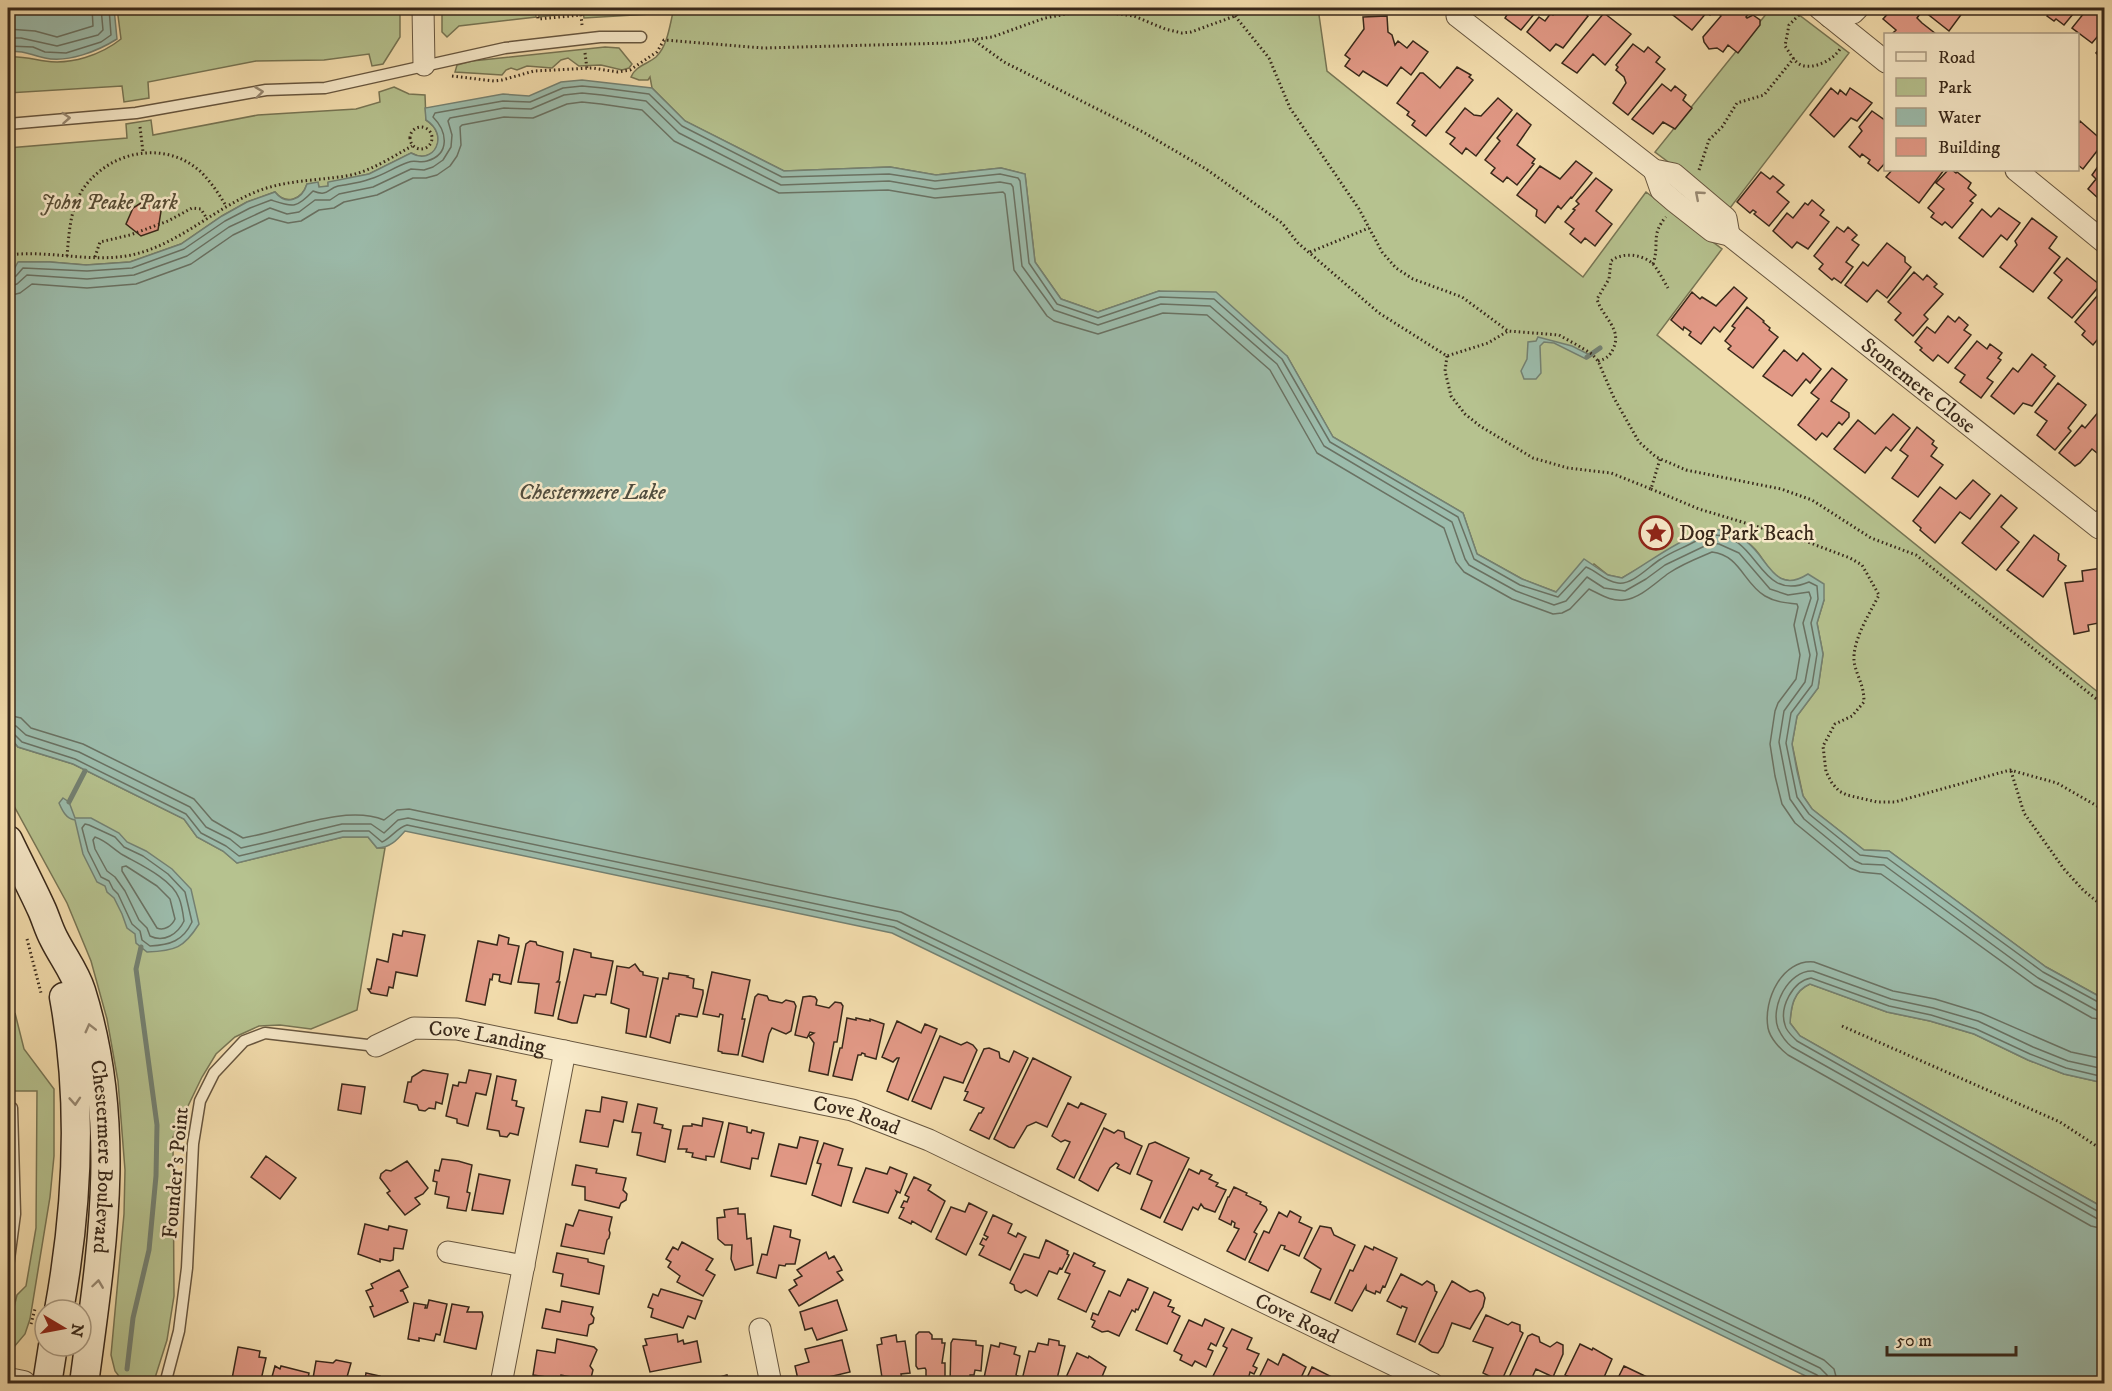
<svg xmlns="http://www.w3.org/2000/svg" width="2112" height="1391" font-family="'IM FELL DW Pica',serif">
<rect width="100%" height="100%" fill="#f4deae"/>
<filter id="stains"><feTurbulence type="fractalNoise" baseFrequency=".00333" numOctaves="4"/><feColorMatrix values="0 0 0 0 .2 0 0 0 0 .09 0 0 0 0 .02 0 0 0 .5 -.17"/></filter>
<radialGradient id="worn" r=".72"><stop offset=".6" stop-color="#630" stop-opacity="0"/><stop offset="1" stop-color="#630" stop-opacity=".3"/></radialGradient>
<path fill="#b6c28f" stroke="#777554" stroke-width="1.5" d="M117 8H400V37L383 64 372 66 369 54 324 60 256 61 148 82 149 98 124 102 122 86 8 93V57C21 56 32 59 45 61 71 65 101 55 121 39Z
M442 8H535L536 17 459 26 447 37 442 32Z
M538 8H665L667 13 584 18 583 12 539 17Z
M674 8H1318L1327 71 1583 277 1646 192 1722 249 1657 335 2104 697V999L2046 967 1889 851 1864 850 1812 809 1803 796 1792 744 1797 716 1818 688 1823 654 1817 623 1824 600 1798 581C1765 583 1768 556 1748 543 1737 536 1719 533 1707 529L1622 578 1608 575 1594 564 1556 592 1522 579 1477 554 1463 513 1333 437 1287 356 1159 291 1098 312 1061 299 1035 262 1025 174 1001 168 936 175 890 167 784 171 685 121 652 88 650 77 648 80H639L631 77C635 66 648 64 656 57 668 46 670 23 674 8Z
M1771 8H1790L1849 53 1730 208 1655 152Z
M605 47 619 48 632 64 629 68 622 70 601 65 579 66 568 58 561 60 552 68 527 66 517 70 511 68 506 70 502 75 455 72 457 65 472 61Z
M394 87 409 94 425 95 426 120C450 135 435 166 411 153L369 174 328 183 329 186 319 188 318 183 307 184C302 200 286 205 275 192L247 202 222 216 181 244 130 262 86 265 50 262H19L13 271 8 274V148L127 138 126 124 151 120 153 135 258 115 356 109 380 102 379 92Z
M8 735 18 747 73 764 184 819 197 837 223 851 237 863 343 837H368L377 848H385L357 1010 311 1029 280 1025 259 1026 235 1037 216 1054 202 1077 173 1137 174 1296 167 1340 154 1381 151 1383H124L115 1371 111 1355 124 1214 125 1170 118 1081 107 1019 91 961 67 903 8 795Z
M1810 984 1887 1012 1930 1021 1974 1034 2028 1060 2064 1074 2104 1083V1208L1800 1036 1790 1023C1791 1007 1793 991 1810 984Z
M15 1013 24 1049 54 1089V1156L50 1197 30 1319 25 1334 14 1347 10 1346 8 1348V1308L14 1307 17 1295 26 1286 36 1228 37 1091H8V1062Z"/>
<path fill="#9cbcac" stroke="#748172" stroke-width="1.5" d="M8 8H114L117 39C98 51 68 63 45 58 29 55 26 50 8 52Z
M582 80 652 88 685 121 784 171 890 167 936 175 1001 168 1025 174 1035 262 1061 299 1098 312 1159 291 1216 292 1287 356 1333 437 1463 513 1477 554 1522 579 1556 592 1584 559 1608 575 1622 578C1645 565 1665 549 1689 538 1696 535 1703 529 1710 529 1722 529 1739 535 1748 543 1769 560 1775 595 1808 574L1824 584V600L1817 623 1823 654 1818 688 1797 716 1792 744 1797 771 1803 796 1812 809 1864 850 1889 851 2046 967 2104 999V1083L2064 1074 2028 1060 1974 1034 1930 1021 1887 1012 1810 984C1793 991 1791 1007 1790 1023L1800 1036 2104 1208V1383H1820L892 933 405 831C397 840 390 848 377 848L368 837H343L237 863 223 851 197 837 184 819 73 764 18 747 8 735V274L13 271 18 262H50L86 265 130 262 181 244 222 216 247 202 275 192C286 206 302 200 307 184L318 182 319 187 328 186V182L369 174 411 153C434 166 450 135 426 120L425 108 503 94 529 96 561 82Z
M1538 337 1572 346 1588 354 1586 359 1554 343 1544 342 1540 346 1541 373 1536 379H1524L1521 371 1527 359 1528 342 1536 341Z
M63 798 69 802 75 818H91L119 833 127 842 146 851 172 869 191 889 199 924C184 948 175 951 147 952L136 943 135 934 127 928 122 914 114 898 107 892 105 886 97 882 83 854 75 820C66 819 62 810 59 803Z"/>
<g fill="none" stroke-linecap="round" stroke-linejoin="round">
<path stroke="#6a7263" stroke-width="1.5" d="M8 29 35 31 57 37 93 26 92 8
M8 38H21L57 46 98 35 103 30 101 8
M8 46 33 47 45 52 66 53 101 42 111 35 109 8
M8 279 16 276 23 268 87 271 132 268 184 249 225 221 250 208 271 200C293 207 296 209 313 191 328 197 327 189 338 186 349 184 360 183 370 179 384 175 396 166 409 162 414 160 421 163 427 161 451 154 447 131 433 117L435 113 503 101 530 102 563 88 582 86 603 88 649 94 682 126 782 177 889 174 935 181 1000 174 1018 178 1020 181 1029 263 1057 304 1098 318 1160 297 1214 299 1282 359 1330 442 1458 517 1474 559 1520 585 1558 597 1586 567C1599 572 1603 581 1618 583 1633 585 1649 566 1661 559 1671 552 1683 548 1694 542 1699 540 1705 536 1711 535 1760 532 1757 604 1809 582L1817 586 1818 599 1811 623 1817 654 1812 685 1791 713 1786 743 1797 797 1809 814 1860 855 1887 858 2043 972 2100 1003 2104 1004
M8 287 17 284 27 275 87 279 134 275 187 256 229 227 270 208 287 214 299 212 315 200H330L339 194 373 187 411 169 424 170 433 167 443 160 451 147 452 135 448 121 450 118 504 108 531 109 564 95 582 93 602 95 646 101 679 133 781 185 889 181 935 189 1000 182 1011 184 1013 187 1022 266 1054 310 1098 325 1161 304 1210 306 1277 364 1324 446 1452 522 1465 559 1469 565 1516 591 1554 605 1566 601 1587 577 1604 588 1625 591 1646 579 1665 565 1711 543 1719 544 1739 553 1770 589 1788 595 1809 592 1811 598 1803 623 1810 655 1805 682 1784 711 1779 742 1790 799 1804 819 1855 861 1862 864 1884 865 2038 978 2096 1010 2104 1011
M8 296 20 293 32 284 87 288 136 284 191 264 233 235 269 218 288 223 301 221 319 210 334 208 344 202 377 195 413 178H426L437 175 450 166 457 156 461 145 460 127 462 125 504 117 533 118 567 104 582 102 601 104 642 110 674 141 779 193 888 190 935 198 1003 192 1005 194 1014 270 1047 316 1054 321 1098 334 1163 313 1207 315 1270 370 1317 453 1444 528 1456 562 1464 572 1512 599 1553 614 1562 613 1570 609 1589 589C1600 594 1611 602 1624 600 1641 598 1656 582 1669 573 1682 564 1698 558 1712 552 1740 555 1744 584 1765 596 1775 602 1786 603 1797 604L1798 607 1794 625 1800 655 1796 679 1778 703 1775 711 1770 744 1775 776 1782 804 1795 823 1850 868 1860 872 1881 874 2034 985 2092 1018 2104 1020
M8 715 21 718 31 728 83 744 194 799 212 820 243 838C285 831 345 804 384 820L397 810 409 809 901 912 1824 1360 1834 1369 1838 1384
M8 724 16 726 26 735 79 752 190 807 206 827 230 839 241 848 342 824H371L384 833 398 820 408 818 897 921 1820 1368 1827 1375 1829 1384
M8 732 13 733 22 742 75 759 186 814 201 833 226 846 239 856 343 831H369L382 842C391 838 398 827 407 825L894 927 1817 1375 1821 1379V1384
M85 824 89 825 115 837 124 847 143 856 168 874 185 892 192 922C183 941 170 945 150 946L142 940 140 931 132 924 118 894 113 889 109 881 101 877 88 851 82 828Z
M95 837C107 841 113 849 123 855 139 864 172 879 179 898 182 905 183 913 184 921 178 934 164 943 150 936L147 928 139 920 125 891 115 877 107 871 95 849 93 840Z
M126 866 157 886 170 899 175 919C172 926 164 931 157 928L122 871V867Z
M2104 1059 2071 1052 1981 1013 1935 999 1893 991 1814 962C1782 959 1763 1000 1768 1028 1770 1038 1780 1049 1788 1055L2091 1226 2104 1229
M2104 1069 2068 1061 2033 1047 1978 1021 1933 1008 1891 999 1813 971C1788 970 1770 1007 1778 1028 1781 1035 1787 1043 1792 1047L2096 1218 2104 1220
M2104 1077 2066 1068 2030 1054 1976 1029 1931 1015 1889 1006 1811 978C1793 981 1779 1007 1785 1025 1786 1031 1793 1037 1797 1041L2099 1212 2104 1213"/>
<path stroke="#748172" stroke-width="5" d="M1587 357 1600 348
M69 802 85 771
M127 1369 133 1318 149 1250 156 1176 157 1125 136 969 141 947"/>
</g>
<path fill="#e29986" stroke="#38281a" stroke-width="1.5" d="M1358 8H1395L1392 11 1359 14Z
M1511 8H1539L1521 30 1505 18Z
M1559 8H1578L1588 16 1563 48 1556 44 1550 51 1527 32 1539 17 1545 21 1551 13 1553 15Z
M1670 8H1717L1710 15 1707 12 1692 30 1673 15 1675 12Z
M1723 8H1753L1746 17 1747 18 1753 15 1760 20V25L1738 53 1728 45 1723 52 1717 48 1709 49 1704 42 1703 37 1721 16 1719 13Z
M1893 8H1911L1920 14 1917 18 1922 23 1936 34H1892L1896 30 1883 19Z
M1920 8H1966L1949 31Z
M2042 8H2078L2064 25 2056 19 2054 21 2047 16 2048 14 2041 9Z
M2088 8H2104V31L2103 30 2092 43 2072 28Z
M1604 13 1631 34 1605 65 1593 54 1577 73 1562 63Z
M1387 16 1388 32 1392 35 1395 45 1398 41 1407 48 1413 41 1428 52 1411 75 1401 67 1387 86 1363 71 1359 76 1345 66 1350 59 1345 55 1364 29 1363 17Z
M2104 43V65L2099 60 2101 58 2096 53Z
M1633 44 1644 52 1648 47 1660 57 1656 62 1665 69 1628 115 1613 103 1626 83 1624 77 1616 70 1618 67 1616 65Z
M1457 67 1471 75 1469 77 1473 80 1426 136 1412 125 1415 121 1407 115 1409 112 1397 103 1420 73H1423L1440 88Z
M1662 84 1671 91 1675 86 1686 95 1683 100 1692 108 1675 129 1663 122 1653 134 1632 119Z
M1831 88 1838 94 1840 90 1846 95 1850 88 1872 103 1857 121 1851 118 1834 137 1810 115Z
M1498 98 1512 110 1476 156 1466 148 1462 154 1450 144 1455 138 1446 132 1465 108 1474 115 1481 116Z
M1872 111 1886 121V162L1878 171 1868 163 1870 160 1862 154 1860 157 1849 147 1862 131 1859 127Z
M1517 113 1531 125 1517 145 1535 159 1532 163 1534 164 1517 185 1507 177 1503 182 1491 173 1495 168 1485 160 1500 141 1497 138Z
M2080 121 2104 142 2083 169 2078 165V124Z
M2104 158V200L2101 197 2099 199 2088 189 2096 179 2092 175Z
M1576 161 1592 173 1572 198 1571 197 1561 209 1558 206 1545 223 1536 216 1537 210 1517 195 1540 166 1560 179Z
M1892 170H1944L1919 203 1886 177Z
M1948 170H1952L1956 173 1957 172 1971 183 1968 188 1976 195 1970 201 1973 203 1952 228 1945 222 1942 225 1931 217 1934 213 1928 208 1944 189 1936 183Z
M1761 172 1770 179 1773 176 1784 185 1777 192 1789 202 1769 226 1754 214 1756 212 1753 210 1750 213 1737 202Z
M1596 178 1612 190 1596 211 1612 224 1595 246 1585 238 1581 243 1570 234 1574 229 1565 222 1575 210 1573 209 1579 204 1576 201Z
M147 199 161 211 158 230 141 236 126 224 133 208Z
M1812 200 1824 210 1820 215 1829 222 1808 249 1797 242 1792 248 1773 231 1787 213 1793 218 1805 203 1808 205Z
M1999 208 2020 223 2007 240 2001 235 1983 257 1959 238 1982 209 1991 217Z
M2032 218 2057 237 2049 248 2060 257 2033 292 2000 267 2017 245 2015 241Z
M1837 227 1844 232 1848 227 1857 235 1852 240 1859 245 1846 262 1853 267 1841 283 1834 278 1832 280 1819 269 1823 264 1814 256Z
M1887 243 1905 257V262L1911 267 1887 298 1877 290 1867 302 1845 285 1863 262 1868 266Z
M2067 258 2100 285 2072 318 2048 298 2062 280 2054 273Z
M1914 272 1923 280 1927 275 1937 284 1934 287 1943 294 1924 315 1928 319 1913 336 1895 320 1901 313 1888 302Z
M1734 287 1747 298 1720 332 1714 327 1701 344 1689 335 1691 332 1684 327 1683 330 1671 320 1692 292 1700 299 1702 297 1716 306Z
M2097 296 2104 302V335L2099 342 2097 340 2093 345 2082 335 2085 331 2075 322Z
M1747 307 1764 321 1763 322 1770 328 1769 330 1778 337 1753 368 1728 349 1731 346 1725 341 1735 328 1732 326Z
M1948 316 1955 322 1959 317 1968 325 1964 330 1971 335 1948 363 1938 355 1933 361 1920 350 1922 348 1915 342 1927 327 1935 333Z
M1977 341 1987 349 1990 344 2002 353 1998 358 2001 360 1987 378 1993 382 1981 398 1960 382 1965 375 1955 368Z
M1784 350 1797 361 1803 353 1821 369 1810 383 1806 379 1792 396 1763 376Z
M2032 354 2046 365 2044 367 2055 376 2032 406 2023 403 2014 414 1991 396 2013 368 2018 372Z
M1832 368 1847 380 1831 401 1849 413V417L1842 425 1839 422 1827 437 1822 433 1816 440 1798 425 1819 399 1811 393Z
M2058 383 2086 405 2068 428 2071 431 2055 450 2037 435 2047 421 2035 412Z
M2100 410 2103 412 2104 410V454L2102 457 2092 449 2080 463 2075 466 2059 453 2082 425 2085 428Z
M1893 414 1910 428 1891 451 1886 447 1865 473 1834 449 1858 420 1875 434Z
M1917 427 1934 441 1932 444 1937 448 1931 456 1943 465 1918 497 1892 478 1908 456 1900 450Z
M1973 480 1990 494 1970 519 1960 512 1935 543 1920 530 1921 528 1913 521 1940 487 1956 499Z
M2001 495 2017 508 2001 527 2019 542 1996 570 1962 543Z
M2034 535 2059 554 2058 560 2066 566 2043 597 2007 570Z
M2102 568 2104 569V588L2103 589 2104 622 2088 625 2089 631 2074 634 2065 583 2083 581 2082 571Z
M403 931 425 935 417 976 396 972 393 988 389 987 387 996 371 993 368 989H371L377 959 388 962 393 934 402 936Z
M499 935 509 938 508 944 519 946 511 984 501 982 499 981 500 975 493 974 492 980 490 979 485 1005 466 1001 478 941 497 945Z
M530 941 536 942 537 945 563 952 559 980 557 982H560L553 1016 535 1013 539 984 518 982 526 944Z
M574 949 591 953V957L613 961 606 995 596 994 595 997 584 995 577 1023H572L558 1019Z
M635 964 640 971 643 972V975L658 978 646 1037 626 1033 629 1009 611 1003 617 966 629 968Z
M712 972 750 980 742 1019H745L738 1055 722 1053V1052L718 1051 723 1015 720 1014 719 1017 703 1014Z
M669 973 688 976 687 977 694 979 693 988 703 990V994L697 1017 679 1014V1016H676L670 1043 650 1037 663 978 668 979Z
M758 994 767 996 769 1000 782 1003 786 1000 794 1002 796 1006 791 1031 786 1034 772 1028 769 1034 763 1062 742 1056 755 997Z
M810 996 815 997 817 1000 816 1005 829 1008 835 1002 841 1003 843 1006 837 1042H834L828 1075 809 1071 814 1043 809 1036 814 1033 810 1032 807 1038 795 1035 803 997Z
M847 1018 856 1020V1018L870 1021V1019L884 1024 876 1059 865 1056V1054L862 1053 861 1055H858L852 1080 833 1076 840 1048H842Z
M897 1021 921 1033 925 1024 937 1029 908 1100 887 1091 899 1058H897L893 1062 882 1057Z
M940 1036 961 1045 967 1042 973 1045 977 1050 963 1083 944 1077 931 1109 912 1101Z
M989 1048 999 1052 1000 1058 1009 1062 1014 1051 1028 1058 989 1139 970 1130 979 1113H981L984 1108 964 1100 968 1092 965 1091 984 1049Z
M1033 1058 1071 1077 1047 1127 1036 1122 1027 1126 1014 1148 1009 1147 994 1139Z
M423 1070 448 1074 442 1104 436 1102 435 1109 429 1108 425 1111 419 1110 417 1105 404 1102 408 1082H411L412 1077Z
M469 1070 491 1074 486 1095 476 1093 468 1126 457 1123V1119L446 1116 453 1085 458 1086 459 1082 466 1083Z
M497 1076 516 1080 512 1100 517 1101 516 1106 524 1108 518 1135 510 1133 507 1137 500 1136 499 1131 487 1129Z
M342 1084 365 1087 361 1114 338 1110Z
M602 1097 627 1102 623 1122 614 1120 608 1147 580 1142 586 1110 600 1112Z
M1068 1103 1078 1108 1081 1103 1106 1114 1074 1178 1057 1169 1070 1142 1065 1140 1061 1142 1052 1136Z
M638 1104 657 1108 654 1123 663 1125 662 1128 671 1130 665 1162 637 1155 641 1133 632 1132Z
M703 1118 723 1122 714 1157 706 1156V1160L692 1157 693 1153 686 1152 687 1149H678L683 1126H692V1124L702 1126Z
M729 1123 747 1127V1132L751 1133 752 1130 764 1133 758 1159 752 1158 750 1169 721 1162Z
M1104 1128 1114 1133 1118 1130 1124 1132 1125 1138 1142 1146 1130 1174 1117 1168 1119 1165 1116 1163 1110 1168 1098 1191 1079 1180Z
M800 1137 818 1141 806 1184 771 1176 779 1144 797 1148Z
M1155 1142 1189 1158 1160 1218 1141 1209 1152 1181 1137 1174 1149 1144Z
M824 1143 843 1149 838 1165 852 1168 841 1206 812 1195 821 1164 817 1163Z
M266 1156 296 1178 280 1199 251 1177Z
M442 1159 458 1161 472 1165 467 1192 470 1193 466 1211 447 1208 449 1197 435 1194 437 1182 433 1181 435 1170 439 1171Z
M407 1161 428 1188 423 1194 415 1198 420 1204 405 1215 387 1193 390 1191 380 1178 381 1174 386 1170 391 1171Z
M576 1165 597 1169 596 1173 626 1178 623 1190 627 1194 626 1200 621 1203 619 1208 585 1200V1187L572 1185Z
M890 1167 907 1174 900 1193 896 1191 897 1193 888 1213 853 1202 866 1168 887 1174Z
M1189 1169 1199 1174 1201 1170 1212 1175 1209 1179 1218 1183 1216 1186 1226 1190 1215 1212 1204 1208 1201 1204 1198 1210 1193 1207 1182 1230 1164 1222Z
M479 1174 510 1180 503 1214 472 1210Z
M914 1177 931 1185 928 1190 945 1201 931 1232 912 1221 911 1224 899 1218 904 1208 901 1207 904 1201 907 1202 909 1197 905 1195Z
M1234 1187 1247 1193 1246 1195 1261 1202 1260 1204 1266 1207 1267 1210 1254 1232 1257 1234 1245 1260 1227 1251 1239 1229 1234 1227 1235 1223 1232 1221 1231 1225 1219 1219 1228 1197H1229Z
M969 1203 987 1212 966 1255 936 1239 951 1207 965 1212Z
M738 1208V1214H745L747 1239 751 1238 753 1265 735 1270 731 1259 732 1245H725L718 1239 717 1218 725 1217 724 1210Z
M579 1210 612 1217 609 1230 610 1233 609 1238 607 1240 604 1254 561 1246 566 1224 573 1226Z
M1290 1211 1301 1217 1299 1222 1312 1228 1299 1256 1284 1249 1285 1246 1281 1245 1268 1271 1249 1262 1264 1231 1269 1233 1279 1212 1287 1217Z
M993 1215 1012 1224 1008 1233 1016 1237 1018 1233 1026 1237 1010 1270 979 1255 984 1246 980 1244 983 1238 986 1240 988 1237 984 1235Z
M365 1224 388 1230 389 1226 407 1230 403 1249 394 1248 393 1260 390 1261 380 1259V1262L358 1254Z
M774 1226 791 1230 790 1237 800 1240 795 1264H786L785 1266 779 1265 776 1278 757 1273 762 1254 767 1255Z
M1320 1226 1331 1228 1334 1235 1355 1245 1330 1300 1311 1292 1321 1269 1304 1258Z
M1046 1240 1068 1251 1067 1254 1069 1255 1062 1269 1060 1268 1057 1274 1049 1271 1037 1296 1026 1290 1021 1293 1015 1290 1014 1285 1010 1283 1024 1254 1039 1258Z
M682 1242 713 1259 706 1270 715 1275 703 1296 677 1282 680 1276 668 1267 671 1262 666 1259 673 1247 678 1250Z
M1365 1246 1373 1250 1374 1247 1397 1258 1385 1287 1383 1286 1380 1293 1376 1291 1375 1294 1366 1290V1286L1352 1311 1335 1303 1350 1270 1353 1271Z
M826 1252 829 1259 834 1256 840 1266 842 1270 837 1272 843 1280 799 1306 789 1290 797 1285 794 1280 802 1276 797 1270Z
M557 1253 588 1259V1262L604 1266 599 1294 561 1286 563 1274 553 1272Z
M1074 1253 1095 1263 1093 1266 1105 1271 1086 1312 1058 1299 1070 1274 1065 1272Z
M399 1270 408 1287 400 1291H403L408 1302 374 1317 370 1307 373 1306 366 1291 373 1288 371 1284Z
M1401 1274 1422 1285 1427 1281 1434 1285 1435 1291 1437 1292 1415 1342 1397 1334 1407 1308 1402 1306 1401 1308 1387 1301Z
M1128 1279 1148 1288 1138 1310 1136 1309 1135 1312 1132 1310 1119 1336 1108 1331 1102 1332 1092 1327 1095 1321 1091 1319 1093 1313 1098 1315 1109 1291 1120 1296Z
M1452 1281 1470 1292 1477 1290 1483 1293 1485 1298 1483 1307 1470 1329 1452 1323 1443 1346 1438 1353 1432 1352 1419 1344Z
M661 1289 702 1301 695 1319 688 1316 683 1328 651 1317 653 1309 648 1307 653 1294 658 1296Z
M1154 1292 1171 1300 1168 1306 1174 1308 1172 1312 1180 1316 1167 1344 1136 1330Z
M429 1300 447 1304 440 1335 436 1334 434 1341 419 1338V1341L408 1339 414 1303 426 1305 425 1308H427Z
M837 1300 847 1330 817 1340 812 1328 805 1330 800 1312Z
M562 1301 593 1307 591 1314 594 1318 593 1323 589 1325 587 1336 542 1328 546 1309 560 1312Z
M452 1304 469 1307 467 1312H482L483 1316 476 1349 444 1342Z
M1486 1315 1508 1325 1512 1322 1520 1325V1331L1523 1333 1501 1382 1483 1373 1493 1348 1473 1341Z
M1205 1319 1224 1328 1216 1346 1211 1343 1208 1349 1213 1351 1206 1367 1195 1361 1192 1366 1180 1360 1182 1355 1174 1351 1189 1320 1202 1326Z
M1232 1329 1252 1338 1247 1349 1259 1354 1253 1366 1257 1368 1254 1374 1250 1372 1247 1384 1225 1383 1222 1382 1223 1380 1213 1376 1227 1348 1223 1346Z
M919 1332H929L932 1335V1339H942V1343H945L942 1363H945V1384H926V1370L925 1368 918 1369 916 1366V1335Z
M677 1334 678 1342 683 1340 684 1344 697 1341 701 1362 650 1372 643 1346 647 1345 645 1339Z
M1532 1334 1539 1337 1540 1342 1550 1347 1557 1342 1563 1345V1354L1553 1377 1536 1369 1529 1384H1506L1528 1336Z
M896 1335 897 1342 905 1341 910 1373 901 1374 903 1384H883L877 1345 882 1344 881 1338Z
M557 1339 594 1347 597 1350 590 1366 593 1370 591 1378 588 1380 561 1375 560 1379 533 1375 537 1350 555 1353Z
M953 1339 976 1341V1345L983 1346 981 1371 975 1370 974 1375H970L969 1384H950L951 1343Z
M1049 1339 1059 1341V1345L1065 1346 1056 1383 1049 1382V1384H1021L1029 1351 1035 1352 1038 1343 1048 1345Z
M842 1340 850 1372 799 1384 795 1366 809 1362 805 1349Z
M1000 1343 1016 1347 1014 1354 1020 1356 1016 1375 1018 1376 1017 1384H997L998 1381 984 1378 991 1345 999 1347Z
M1580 1344 1592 1350 1593 1348 1612 1359 1601 1384H1577L1572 1381 1574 1379 1565 1375Z
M238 1347 260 1351 259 1357 266 1358 261 1380 265 1381V1384H231Z
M1077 1353 1088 1358 1089 1356 1106 1367 1099 1384H1063Z
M1283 1354 1306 1367 1298 1384 1289 1381 1287 1384H1256L1268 1359 1278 1365Z
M336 1360 351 1363 345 1384H312L316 1361 333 1363Z
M275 1366 280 1369 281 1366 309 1373 307 1384H270Z
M1624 1366 1647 1377 1646 1384H1615Z
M1312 1367 1332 1377 1329 1384H1304Z
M366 1373 380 1376 379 1382 386 1384H357L358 1378 365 1379Z
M727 1375 729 1381 737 1377 738 1384H714L713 1379Z
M856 1377 858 1384H829Z"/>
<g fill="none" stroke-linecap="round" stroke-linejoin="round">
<defs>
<path id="service" d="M8 124 136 113 266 90 325 88 505 48 600 37H641
M12 1108 15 1214
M8 1216 15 1214 8 1267
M165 1384 179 1331 187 1268 193 1144 200 1101 214 1073 244 1041 265 1033 376 1046"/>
<g id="minor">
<path d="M423 8 424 65"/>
<path d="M1464 8 1457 16 1654 170 1674 174 1726 218 1729 235"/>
<path d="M1819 8 1886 62"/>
<path d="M1830 17 1853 13 1858 8"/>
<path id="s1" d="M1654 170 1661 190 1675 202 1712 231 1729 235 2099 528 2104 519"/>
<path d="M2016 170 2104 242"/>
<path id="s2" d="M376 1046 414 1028 457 1029 852 1110 929 1140 1433 1384"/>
<path d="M448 1252 524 1266"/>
<path d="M760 1329 771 1384"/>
<path d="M501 1384 565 1051"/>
</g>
<path id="tertiary" d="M8 1381 23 1384"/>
<g id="secondary">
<path id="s3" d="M8 840C19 863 31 886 42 910 46 919 49 930 54 939 63 957 75 972 81 991 123 1125 102 1248 84 1384"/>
<path d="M59 1310C78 1206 83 1101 64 997"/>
<path d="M47 1384 53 1346"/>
</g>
</defs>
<use href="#service" stroke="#67563f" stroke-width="13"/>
<use href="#minor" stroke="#67563f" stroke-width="23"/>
<use href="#tertiary" stroke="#67563f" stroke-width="28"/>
<use href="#secondary" stroke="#38281a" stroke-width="31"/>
<path stroke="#38281a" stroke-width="3" stroke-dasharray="1.5 3" stroke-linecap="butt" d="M537 8 538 19 581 15 582 25
M1799 15 1789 25 1785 46C1790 53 1794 62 1801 65 1814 70 1833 60 1840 49
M1235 16 1269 58 1290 108 1359 209 1382 252 1396 268 1413 279 1462 297 1508 331 1559 335 1577 345 1592 354 1598 361 1614 398 1639 442 1656 457 1686 470 1781 489 1812 500 1871 538 1916 555 2104 705
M975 41 1004 62 1143 132 1206 169 1282 223 1298 243 1379 313 1447 356 1488 343 1508 331
M585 53 587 69
M452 76 494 81 502 80 534 71 592 68 618 72 630 70 657 52 664 40 763 48 948 43 992 37 1045 18 1077 12H1103L1134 16 1165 29 1182 33 1191 32 1235 16 1246 8
M410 138a11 11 0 1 1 22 0a11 11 0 1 1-22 0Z
M140 127 143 152
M1699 170 1709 140 1722 127 1737 103 1764 95 1794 58
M1310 252 1369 228
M8 255C47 250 87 262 126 256 174 248 209 212 253 193 283 180 314 181 346 176 370 172 392 157 412 146
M67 256C69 234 70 208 83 189 109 151 165 139 201 172 211 182 219 194 226 206
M95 257 100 242 130 235 168 221 192 208 201 209 207 219
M1653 264C1660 244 1650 235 1666 217
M1447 356 1445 371 1451 396 1465 414 1480 426 1533 458 1568 468 1611 473 1651 489 1660 459
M1598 361C1606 359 1610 356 1613 349 1623 329 1602 317 1597 299L1609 279 1611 261C1622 252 1641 254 1652 263 1658 269 1663 280 1668 288
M1651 489 1699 509 1805 541 1850 558 1862 565 1879 595C1870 613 1849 645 1855 666 1859 681 1864 686 1864 702L1852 716 1835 724 1823 746 1826 772 1832 783 1839 791 1847 795 1877 802H1895L2010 770 2057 783 2104 810
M2011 771 2024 813 2064 869 2084 891 2104 907
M27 939 41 993
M1842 1026 2060 1122 2104 1151
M31 1324 35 1309"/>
<use href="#service" stroke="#f8eaca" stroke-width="10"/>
<use href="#minor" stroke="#f8eaca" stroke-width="21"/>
<use href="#tertiary" stroke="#f8eaca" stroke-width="26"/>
<use href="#secondary" stroke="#f8eaca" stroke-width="28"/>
</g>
<defs><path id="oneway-chevron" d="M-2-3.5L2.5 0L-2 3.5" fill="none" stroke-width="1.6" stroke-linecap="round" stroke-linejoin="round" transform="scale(1.5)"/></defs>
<g stroke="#988972">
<use href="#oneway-chevron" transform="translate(259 92) rotate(-7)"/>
<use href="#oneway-chevron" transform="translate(66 118) rotate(-4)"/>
<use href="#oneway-chevron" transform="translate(1699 195) rotate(-139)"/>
<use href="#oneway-chevron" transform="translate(90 1028) rotate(-104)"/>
<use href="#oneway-chevron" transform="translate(75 1101) rotate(86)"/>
<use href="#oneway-chevron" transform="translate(98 1284) rotate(-82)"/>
</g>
<defs>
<symbol id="sight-ring" viewBox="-11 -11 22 22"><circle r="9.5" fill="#f8eaca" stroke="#8f2418" stroke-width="1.5"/><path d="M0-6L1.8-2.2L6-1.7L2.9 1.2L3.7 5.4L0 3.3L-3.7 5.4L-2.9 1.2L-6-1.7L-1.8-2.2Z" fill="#8f2418"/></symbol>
</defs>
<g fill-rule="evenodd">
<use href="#sight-ring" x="1637" y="514" width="38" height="38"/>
</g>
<g text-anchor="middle" stroke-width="5" stroke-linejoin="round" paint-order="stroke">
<g font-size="21" font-style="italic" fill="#584e37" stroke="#f8eaca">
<text x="109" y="209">John Peake Park</text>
</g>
<g font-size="21" fill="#38281a" stroke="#f8eaca">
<text dy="7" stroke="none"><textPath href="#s1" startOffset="346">Stonemere Close</textPath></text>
<text dy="7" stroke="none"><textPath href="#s2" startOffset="116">Cove Landing</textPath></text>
<text dy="7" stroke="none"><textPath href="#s2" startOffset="494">Cove Road</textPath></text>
<text dy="7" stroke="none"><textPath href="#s3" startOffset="336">Chestermere Boulevard</textPath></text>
<text transform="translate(175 1173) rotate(-85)" y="7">Founder's Point</text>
<text dy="7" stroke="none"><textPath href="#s2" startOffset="980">Cove Road</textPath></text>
</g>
<g font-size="21" fill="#38281a" stroke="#f8eaca" text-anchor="start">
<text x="1679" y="540">Dog Park Beach</text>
</g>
<g font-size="22" font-style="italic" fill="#514d3e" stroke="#f8eaca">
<text x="592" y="499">Chestermere Lake</text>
</g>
</g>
<rect width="2112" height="1391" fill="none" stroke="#f4deae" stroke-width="30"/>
<rect x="9" y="9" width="2094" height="1373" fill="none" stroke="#38281a" stroke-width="3"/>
<rect x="15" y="15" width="2082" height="1361" fill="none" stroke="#38281a" stroke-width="1.5"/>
<rect x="1884" y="33" width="195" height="138" fill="#f8eaca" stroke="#ab9c84" stroke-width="1.5"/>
<rect x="1896" y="52" width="30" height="9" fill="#f8eaca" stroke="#ab9c84" stroke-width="1.5"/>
<text x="1938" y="63" font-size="18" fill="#38281a">Road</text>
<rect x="1896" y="78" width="30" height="18" fill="#b6c28f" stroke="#ab9c84" stroke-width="1.5"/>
<text x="1938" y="93" font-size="18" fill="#38281a">Park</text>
<rect x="1896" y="108" width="30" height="18" fill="#9cbcac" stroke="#ab9c84" stroke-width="1.5"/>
<text x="1938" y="123" font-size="18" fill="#38281a">Water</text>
<rect x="1896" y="138" width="30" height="18" fill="#e29986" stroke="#ab9c84" stroke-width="1.5"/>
<text x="1938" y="153" font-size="18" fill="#38281a">Building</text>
<g transform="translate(63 1328) rotate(100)"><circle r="28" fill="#f8eaca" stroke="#ab9c84" stroke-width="1.5"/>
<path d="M0-4.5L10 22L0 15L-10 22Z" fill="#8f2418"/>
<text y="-9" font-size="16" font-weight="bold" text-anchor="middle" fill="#38281a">N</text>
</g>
<path d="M1887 1346v9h129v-9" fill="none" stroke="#38281a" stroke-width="3"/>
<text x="1896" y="1346" font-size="18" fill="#38281a" stroke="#f8eaca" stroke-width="4.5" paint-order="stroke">50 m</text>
<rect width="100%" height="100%" filter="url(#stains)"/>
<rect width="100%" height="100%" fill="url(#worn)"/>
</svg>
